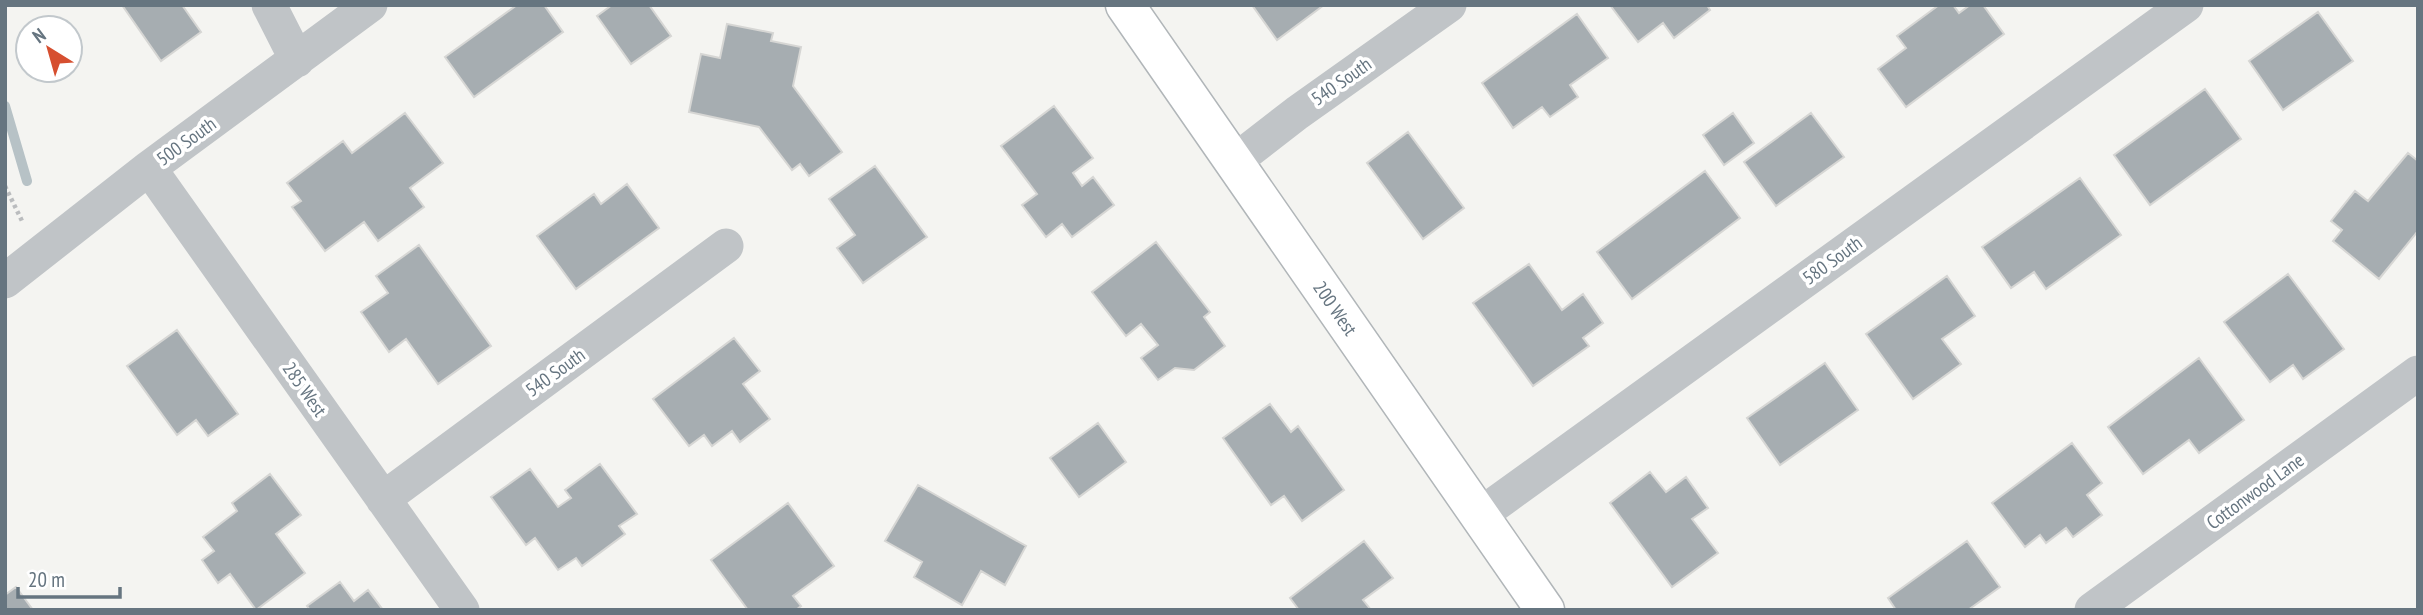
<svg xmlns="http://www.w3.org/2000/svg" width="2423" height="615" font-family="'PT Sans Narrow',sans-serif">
<rect width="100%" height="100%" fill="#f4f4f1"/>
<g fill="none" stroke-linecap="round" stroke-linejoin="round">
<path stroke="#b7c2c6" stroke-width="10" d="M5 106 27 181"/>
</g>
<path fill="#a6adb1" stroke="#d6d6d4" stroke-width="2" d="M122 5H182L201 32 161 61Z
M517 5H544L563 32 474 97 445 57Z
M612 5H649L671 36 631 64 597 16Z
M1252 5H1324L1277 40Z
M1610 5H1707L1710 10 1674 38 1663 23 1638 42Z
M1939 5H1953L1959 13 1970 5H1983L2004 34 1906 107 1878 69 1906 48 1897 36Z
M2318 12 2353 61 2283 110 2249 61Z
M1577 14 1608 58 1570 85 1578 97 1550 117 1542 107 1513 128 1482 83Z
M727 24 773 33 771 41 801 47 793 86 842 152 809 176 800 164 792 170 759 127 689 112 701 54 720 58Z
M2205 89 2241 139 2150 205 2114 155Z
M1054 106 1093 158 1073 173 1082 186 1093 177 1114 205 1072 237 1062 224 1046 237 1022 205 1037 194 1001 146Z
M405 113 443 163 410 188 424 207 378 241 364 222 325 251 292 207 301 201 287 183 343 141 352 153Z
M1733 113 1754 143 1724 165 1703 135Z
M1811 113 1844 157 1776 206 1744 162Z
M1408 132 1464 208 1423 239 1367 163Z
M2408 153 2418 161V231L2379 279 2333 241 2342 230 2331 221 2355 191 2368 201Z
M875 166 927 237 863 283 837 248 855 235 829 199Z
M1705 171 1740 218 1632 299 1597 252Z
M2080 178 2121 235 2046 289 2034 272 2011 288 1982 247Z
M627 184 659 228 576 289 537 236 594 194 601 204Z
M1156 242 1210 312 1204 317 1225 346 1194 370 1175 368 1158 380 1141 358 1158 345 1141 324 1126 336 1092 292Z
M419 245 491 346 438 384 406 339 389 352 361 312 388 293 376 276Z
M1529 264 1562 310 1583 294 1603 323 1583 338 1589 346 1533 386 1473 303Z
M2288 274 2344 349 2303 379 2293 365 2270 382 2224 322Z
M1947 276 1975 316 1942 339 1961 364 1913 399 1866 334Z
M177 330 238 414 208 436 196 420 177 435 127 366Z
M734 338 760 371 743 384 770 419 740 442 732 431 712 446 704 435 689 446 653 399Z
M2199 358 2244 420 2199 453 2189 440 2143 474 2108 427Z
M1825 363 1858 410 1780 465 1747 418Z
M1270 404 1291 432 1298 426 1344 490 1302 521 1284 496 1271 505 1223 438Z
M1098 423 1126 462 1079 497 1050 458Z
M2072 443 2102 483 2087 495 2102 515 2073 537 2066 528 2046 543 2040 535 2025 547 1992 503Z
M600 464 637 514 619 526 625 534 582 566 576 558 558 570 535 538 526 545 491 497 530 469 558 507 571 498 565 490Z
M1650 472 1666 492 1686 477 1708 508 1692 519 1718 553 1672 587 1610 503Z
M270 474 301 515 276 534 305 573 256 610 230 574 218 583 202 560 214 551 203 537 237 511 232 503Z
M918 485 1026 546 1005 585 981 571 962 605 914 577 922 562 885 541Z
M788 503 834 566 793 596 801 606 796 610H748L711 560Z
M1364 541 1393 578 1363 600 1371 610H1299L1290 598Z
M1967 541 2000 587 1968 610H1896L1888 598Z
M340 582 354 601 368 590 383 610H310L307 606Z
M16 587 33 610H5V595Z"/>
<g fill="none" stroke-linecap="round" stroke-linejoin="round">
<defs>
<g id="secondary">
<path id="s1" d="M1125 5 1545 610"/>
</g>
</defs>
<use href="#secondary" stroke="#b1b6b9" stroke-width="41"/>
<path stroke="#babcbe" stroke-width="4.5" stroke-dasharray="3.5 3.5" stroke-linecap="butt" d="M5 186 23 223"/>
<path stroke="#c0c4c7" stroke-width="35" d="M269 5 297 60
M1235 161 1297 113 1449 5
M149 168 462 610
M5 281 149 168 370 5
M383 499 726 246
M1480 515 2186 5
M2092 610 2418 373"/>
<use href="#secondary" stroke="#fff" stroke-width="38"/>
</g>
<g text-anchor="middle" stroke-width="7" stroke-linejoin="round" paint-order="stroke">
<g font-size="19" fill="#667580" stroke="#fff">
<text transform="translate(1341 81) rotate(-35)" y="7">540 South</text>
<text transform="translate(186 141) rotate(-36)" y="7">500 South</text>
<text transform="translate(1832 260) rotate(-36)" y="7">580 South</text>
<text dy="7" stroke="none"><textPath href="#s1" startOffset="369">200 West</textPath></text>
<text transform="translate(555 372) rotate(-36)" y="7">540 South</text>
<text transform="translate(305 389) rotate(55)" y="7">285 West</text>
<text transform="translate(2255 491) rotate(-36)" y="7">Cottonwood Lane</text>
</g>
</g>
<rect width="2423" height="615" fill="none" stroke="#667580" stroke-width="14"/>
<g transform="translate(49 49) rotate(323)"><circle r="33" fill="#ffffff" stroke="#c2c8cc" stroke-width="2"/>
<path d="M0-5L12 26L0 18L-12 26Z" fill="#d64f30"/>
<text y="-10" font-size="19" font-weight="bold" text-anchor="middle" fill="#667580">N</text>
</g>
<path d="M18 587v10h102v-10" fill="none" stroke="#667580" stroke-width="3.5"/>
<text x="28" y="587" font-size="21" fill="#667580" stroke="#ffffff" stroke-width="5" paint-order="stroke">20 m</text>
</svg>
